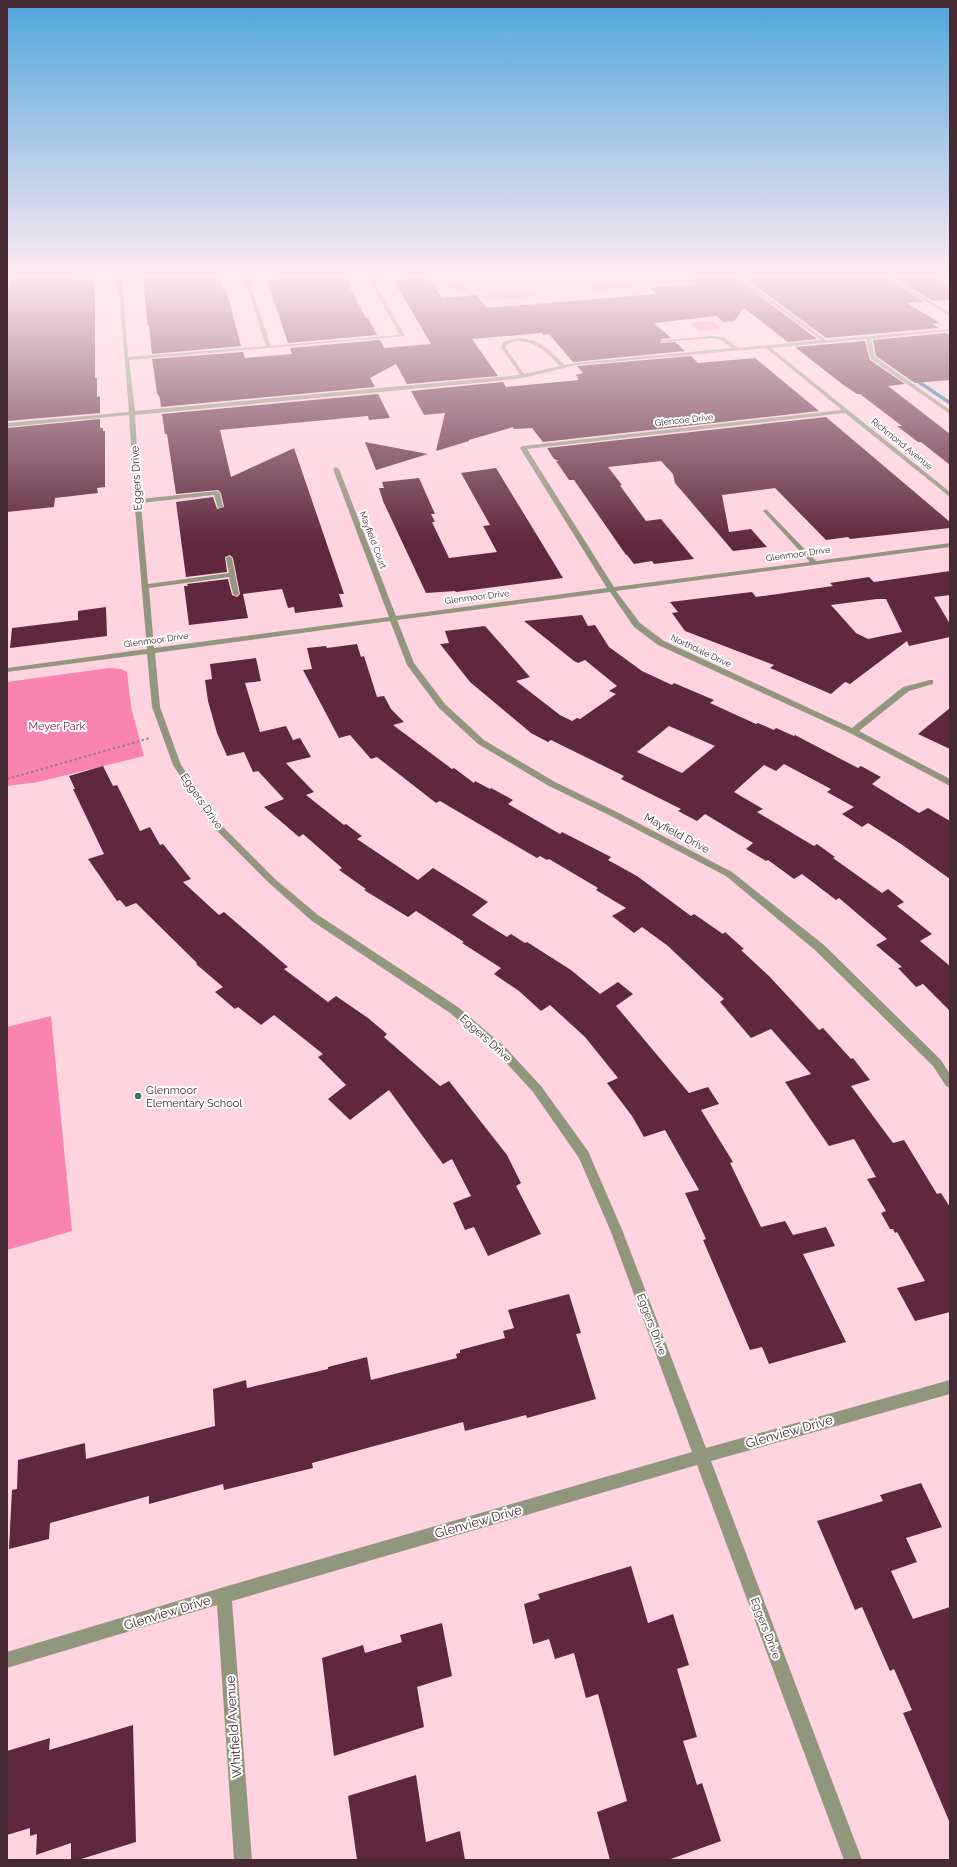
<svg xmlns="http://www.w3.org/2000/svg" width="957" height="1867" font-family="Raleway,sans-serif">
<rect width="100%" height="100%" fill="#ffd3e0"/>
<path fill="#f884af" d="M464 282 472 293 457 294 448 283Z
M626 283 631 288 594 291 589 286Z
M532 290 538 296 487 300 482 294Z
M712 321 722 329 699 331 690 323Z
M109 668 121 669 127 672 131 707 144 756 38 782 7 786V682Z
M51 1016 72 1231 7 1250V1027Z"/>
<g fill="none" stroke-linecap="round" stroke-linejoin="round">
<path stroke="#1c72a0" stroke-width="3.5" d="M913 378 950 403"/>
</g>
<path fill="#60283e" fill-rule="evenodd" d="M13 278 95 279V378H97V397L100 396V413L7 421V295L10 279Z
M143 278H221V289H226L241 346 152 354 149 325 148 326 147 321Z
M274 278H349V286L366 318H368L377 335 288 343 267 280H274Z
M401 278H427L442 298 476 295 487 308 657 294 650 288 697 284 689 278H736L817 339 788 342 744 308 734 321 723 322 717 316 654 323 671 338 662 339 660 343 675 342 685 351 573 362 549 334 543 335 542 333 472 339 498 376 407 384 396 364 370 378 375 387 161 407 160 398 157 393 152 359 243 352 245 358 292 354 290 348 380 340 384 348 431 344 394 281 402 280Z
M745 278H886L924 302 907 303 940 323 932 324 939 328 826 338Z
M895 278H936L950 286V299L933 301Z
M946 333 950 335V380L915 383 876 356 873 340Z
M865 341 870 360 905 384 888 386 950 434V465L921 442H918L897 426H902L860 394H857L842 384 795 347Z
M691 356 698 363 755 358 819 411 543 442 532 428 514 429 513 427 469 440V441L436 451 445 413 424 415 411 391 503 382 506 387 579 380 576 375 583 373 577 366Z
M378 394 390 418 369 420 368 416 220 430 231 477 294 448 344 594H339L343 607 295 613 294 607 288 608 282 589 243 594 248 618 189 625 184 586H188L187 584 228 579 232 595 237 597 240 594 233 558 230 555 225 557 227 572 186 577 176 502 213 497 217 509 224 507 221 493 218 490 176 494 167 434H165L162 414Z
M826 417 950 522V528L850 539 848 537 826 540 775 488 722 495 729 532 751 529 767 547 733 551 675 483 673 474 661 461 608 467 622 485H620L621 487 646 521 661 519 694 559 654 564 652 561 634 564 627 555H626L574 480H569L556 461H559L554 459 547 448Z
M100 419V428H103V431H105V487L97 488 98 493 55 498 54 507 7 512V428Z
M365 442 428 454 376 470Z
M496 468 563 578 456 592 455 591 426 593 383 501 379 488H384L382 482 419 478 435 514H431L435 522H432L449 558 497 552 483 526 490 525 461 473Z
M950 571V595L934 597 950 624V637L909 646 907 641 850 684 845 682 831 694 770 668 774 665 685 631 672 613 678 612 670 602 752 592 756 597 833 586 830 583 869 577 874 582ZM877 599H886L902 632 868 639 856 633 831 605Z
M106 607 107 636 10 648 12 628 78 620V611Z
M582 615 588 626 595 625 609 647 642 671 672 685 674 683 714 700 710 703 756 724 758 723 774 730 776 728 794 736 795 735 858 768 861 766 881 777 872 784 919 813 928 808 950 821V879L901 844 868 823 862 827 842 814 854 807 827 792 831 789 784 764 776 771 764 765 734 792 763 809 757 812 814 846 817 844 835 857 833 858 882 893 888 889 904 902 897 906 932 934 920 941 950 966V1011L923 984 916 987 898 968 902 967 876 945 887 939 839 898 836 900 802 874 794 879 768 860 766 861 746 849 753 843 705 814 697 821 678 811 681 809 621 779 624 776 551 740 548 742 531 733 470 682 440 644 449 643 445 631 485 626 530 677 516 681 560 715 572 721 577 718 580 719 616 694 609 691 617 686 585 660 578 663 574 661 524 621ZM669 726 715 746 682 773 637 752Z
M357 644 361 657 364 656 377 697 384 696 391 709 404 722 393 725 452 769 454 768 474 783 475 781 490 789 491 788 513 800 508 804 560 834 562 832 611 857 608 860 637 876 691 916 694 914 723 934 725 932 744 949 741 950 770 977 819 1030 823 1028 851 1059 853 1058 870 1080 851 1086 893 1143 904 1140 937 1194 941 1193 950 1207V1312L915 1321 897 1288 925 1281 897 1232 895 1233 893 1229H890L881 1213 886 1211 867 1179 876 1177 854 1139 829 1146 785 1082 811 1074 771 1029 751 1038 720 1002 724 999 668 946 642 927 634 933 612 916 626 908 596 890 598 888 549 859 547 860 540 856 537 858 440 801 436 803 377 757 371 759 350 735 339 738 303 670 312 669 307 648 326 646 327 648Z
M256 658 261 681 245 683 260 732 286 726 293 740 300 738 311 757 286 763 314 792 306 795 344 825 346 824 362 836 357 839 418 880 433 868 488 902 472 915 507 937 511 934 525 943 527 942 571 970 600 994 618 982 633 994 616 1006 689 1093 708 1087 719 1104 701 1110 733 1162 730 1163 761 1227 785 1221 793 1235 826 1227 835 1246 803 1254 846 1342 769 1364 762 1347 750 1350 703 1240 706 1239 685 1193 699 1190 665 1130 644 1137 632 1116 607 1083 618 1078 585 1037 550 1005 541 1011 519 991 494 974 501 968 462 943 464 942 416 911 408 917 364 890 366 889 339 870 342 868 303 834 299 837 264 807 284 799 258 771 253 772 244 752 227 756 217 733 208 701 205 680 212 679 210 664Z
M950 708V749L918 734Z
M103 766 113 786 117 785 140 831 150 827 160 845 163 844 191 879 183 882 219 915 224 912 288 967 284 969 328 1002 336 996 368 1018 387 1034 384 1037 440 1086 449 1081 507 1155 521 1183 516 1186 541 1234 488 1256 474 1227 465 1230 453 1203 471 1196 452 1159 443 1164 389 1090 350 1120 328 1099 346 1085 318 1057 323 1054 274 1015 261 1025 238 1007 235 1009 215 992 223 987 196 964 197 963 136 903 126 907 120 900 117 901 88 859 104 854 73 789H75L69 776Z
M569 1294 581 1333 576 1334 596 1399 527 1418 526 1415 465 1431 463 1422 312 1463 313 1468 224 1490 223 1484 149 1504V1496L50 1523 49 1539 9 1549 12 1490 17 1489 18 1460 85 1443 86 1459 215 1426 213 1389 246 1380 247 1388 328 1369V1367L367 1357 371 1380 457 1358 456 1354 460 1353V1350L505 1338 503 1331 514 1328 508 1310Z
M921 1483 942 1527 906 1538 917 1562 891 1571 913 1619 950 1607V1823L903 1713 912 1710 894 1669 890 1671 862 1607 855 1610 817 1521 883 1501 880 1495Z
M631 1566 648 1623 673 1614 689 1665 677 1669 697 1737 683 1741 697 1785 702 1783 721 1841 668 1860H610L597 1812 627 1801 598 1694 586 1698 574 1653 555 1659 549 1639 533 1644 524 1604 540 1599 538 1594Z
M442 1623 452 1676 417 1687 424 1727 334 1756 322 1658 363 1645 365 1653 402 1642 400 1635Z
M133 1725 136 1842 78 1860H71V1843L36 1855 37 1834 30 1836V1828L7 1835V1751L50 1738 49 1750Z
M416 1775 426 1842 460 1831 465 1860H357L348 1796Z"/>
<g fill="none" stroke-linecap="round" stroke-linejoin="round">
<path stroke="#9e7a85" stroke-width="2" stroke-dasharray="2.5 2.5" stroke-linecap="butt" d="M7 779 150 738"/>
<path fill="#91977c" fill-rule="evenodd" d="M118 278H122L128 357 266 346 244 278H248L271 346 400 335 368 278H372L405 336 129 360 135 411 520 375 501 347 503 342C533 332 544 345 565 365L576 363 732 348 721 340 713 338 661 342 663 340 713 336 725 338 738 348 821 340 737 278H742L826 340 950 329V331L871 339 875 357 950 410V414L871 359 866 339 771 348 950 492V497L845 413 527 449 614 587 810 562 764 512 763 511 766 509 816 561 950 543V547L616 591 640 623 664 641 852 728 903 687 930 680H933V684L909 691 859 731 950 779V786L850 733 658 645 634 627 610 592 397 620 414 663 445 704 484 740 555 782 619 813 732 872 824 945 941 1060 950 1074V1088L946 1086 933 1066 816 951 726 876 613 817 549 786 478 744 439 708 407 665 390 621 155 653 160 707 181 765 221 825 275 879 318 915 458 1007 506 1048 541 1086 588 1151 623 1232 706 1448 950 1380V1394L711 1461 862 1860H844L697 1465 232 1601 252 1860H234L217 1605 7 1668V1652L224 1587 692 1452 611 1232 579 1158 533 1092 498 1054 450 1013 312 921 269 883 215 829 173 765 152 707 147 654 7 672V668L147 649 135 509 129 415 7 427V423L129 412ZM515 341C536 340 547 353 560 366L524 374 505 347 507 344ZM766 348 842 410 523 446 520 448 607 588 396 616 339 469 336 467 333 469 389 617 154 648 149 588 229 577 233 594 236 596 239 594 232 558 229 556 226 558 229 573 148 584 141 503 214 495 218 508 223 507 220 493 217 491 140 499 135 415 487 382 523 378 576 365Z
M887 278H892L950 313V316Z"/>
</g>
<linearGradient id="sky" x2="0" y2="1"><stop stop-color="#4fa6de"/><stop offset="0.51" stop-color="#ffebf1"/><stop offset="1" stop-color="#ffebf1" stop-opacity="0"/></linearGradient>
<rect width="957" height="540" fill="url(#sky)"/>
<circle fill="#337668" stroke="#fff" stroke-width="1.5" cx="138" cy="1096" r="4"/>
<g text-anchor="middle" stroke-width="4" stroke-linejoin="round" paint-order="stroke">
<g font-size="9" fill="#452933" stroke="#fff">
<text transform="translate(684 420) rotate(-6)" y="3">Glencoe Drive</text>
<text transform="translate(902 444) rotate(39)" y="3">Richmond Avenue</text>
<text transform="translate(373 540) rotate(69)" y="3">Mayfield Court</text>
<text transform="translate(798 554) rotate(-8)" y="3">Glenmoor Drive</text>
<text transform="translate(477 597) rotate(-7)" y="3">Glenmoor Drive</text>
<text transform="translate(156 640) rotate(-8)" y="3">Glenmoor Drive</text>
<text transform="translate(701 651) rotate(25)" y="3">Northdale Drive</text>
</g>
<g font-size="11" fill="#452933" stroke="#fff">
<text transform="translate(136 478) rotate(-93)" y="4">Eggers Drive</text>
<text transform="translate(202 801) rotate(55)" y="4">Eggers Drive</text>
<text transform="translate(677 833) rotate(28)" y="4">Mayfield Drive</text>
<text transform="translate(486 1038) rotate(42)" y="4">Eggers Drive</text>
<text transform="translate(652 1324) rotate(69)" y="4">Eggers Drive</text>
<text transform="translate(766 1628) rotate(69)" y="4">Eggers Drive</text>
</g>
<g font-size="11" fill="#921b53" stroke="#fff">
<text x="57" y="730">Meyer Park</text>
</g>
<g font-size="11" fill="#452933" stroke="#fff" text-anchor="start">
<text x="146" y="1094">Glenmoor<tspan x="146" dy="13">Elementary School</tspan></text>
</g>
<g font-size="13" fill="#452933" stroke="#fff">
<text transform="translate(789 1431) rotate(-16)" y="5">Glenview Drive</text>
<text transform="translate(478 1521) rotate(-16)" y="5">Glenview Drive</text>
<text transform="translate(167 1612) rotate(-17)" y="5">Glenview Drive</text>
<text transform="translate(233 1727) rotate(-94)" y="5">Whitfield Avenue</text>
</g>
</g>
<rect width="957" height="1867" fill="none" stroke="#452933" stroke-width="16"/>
</svg>
